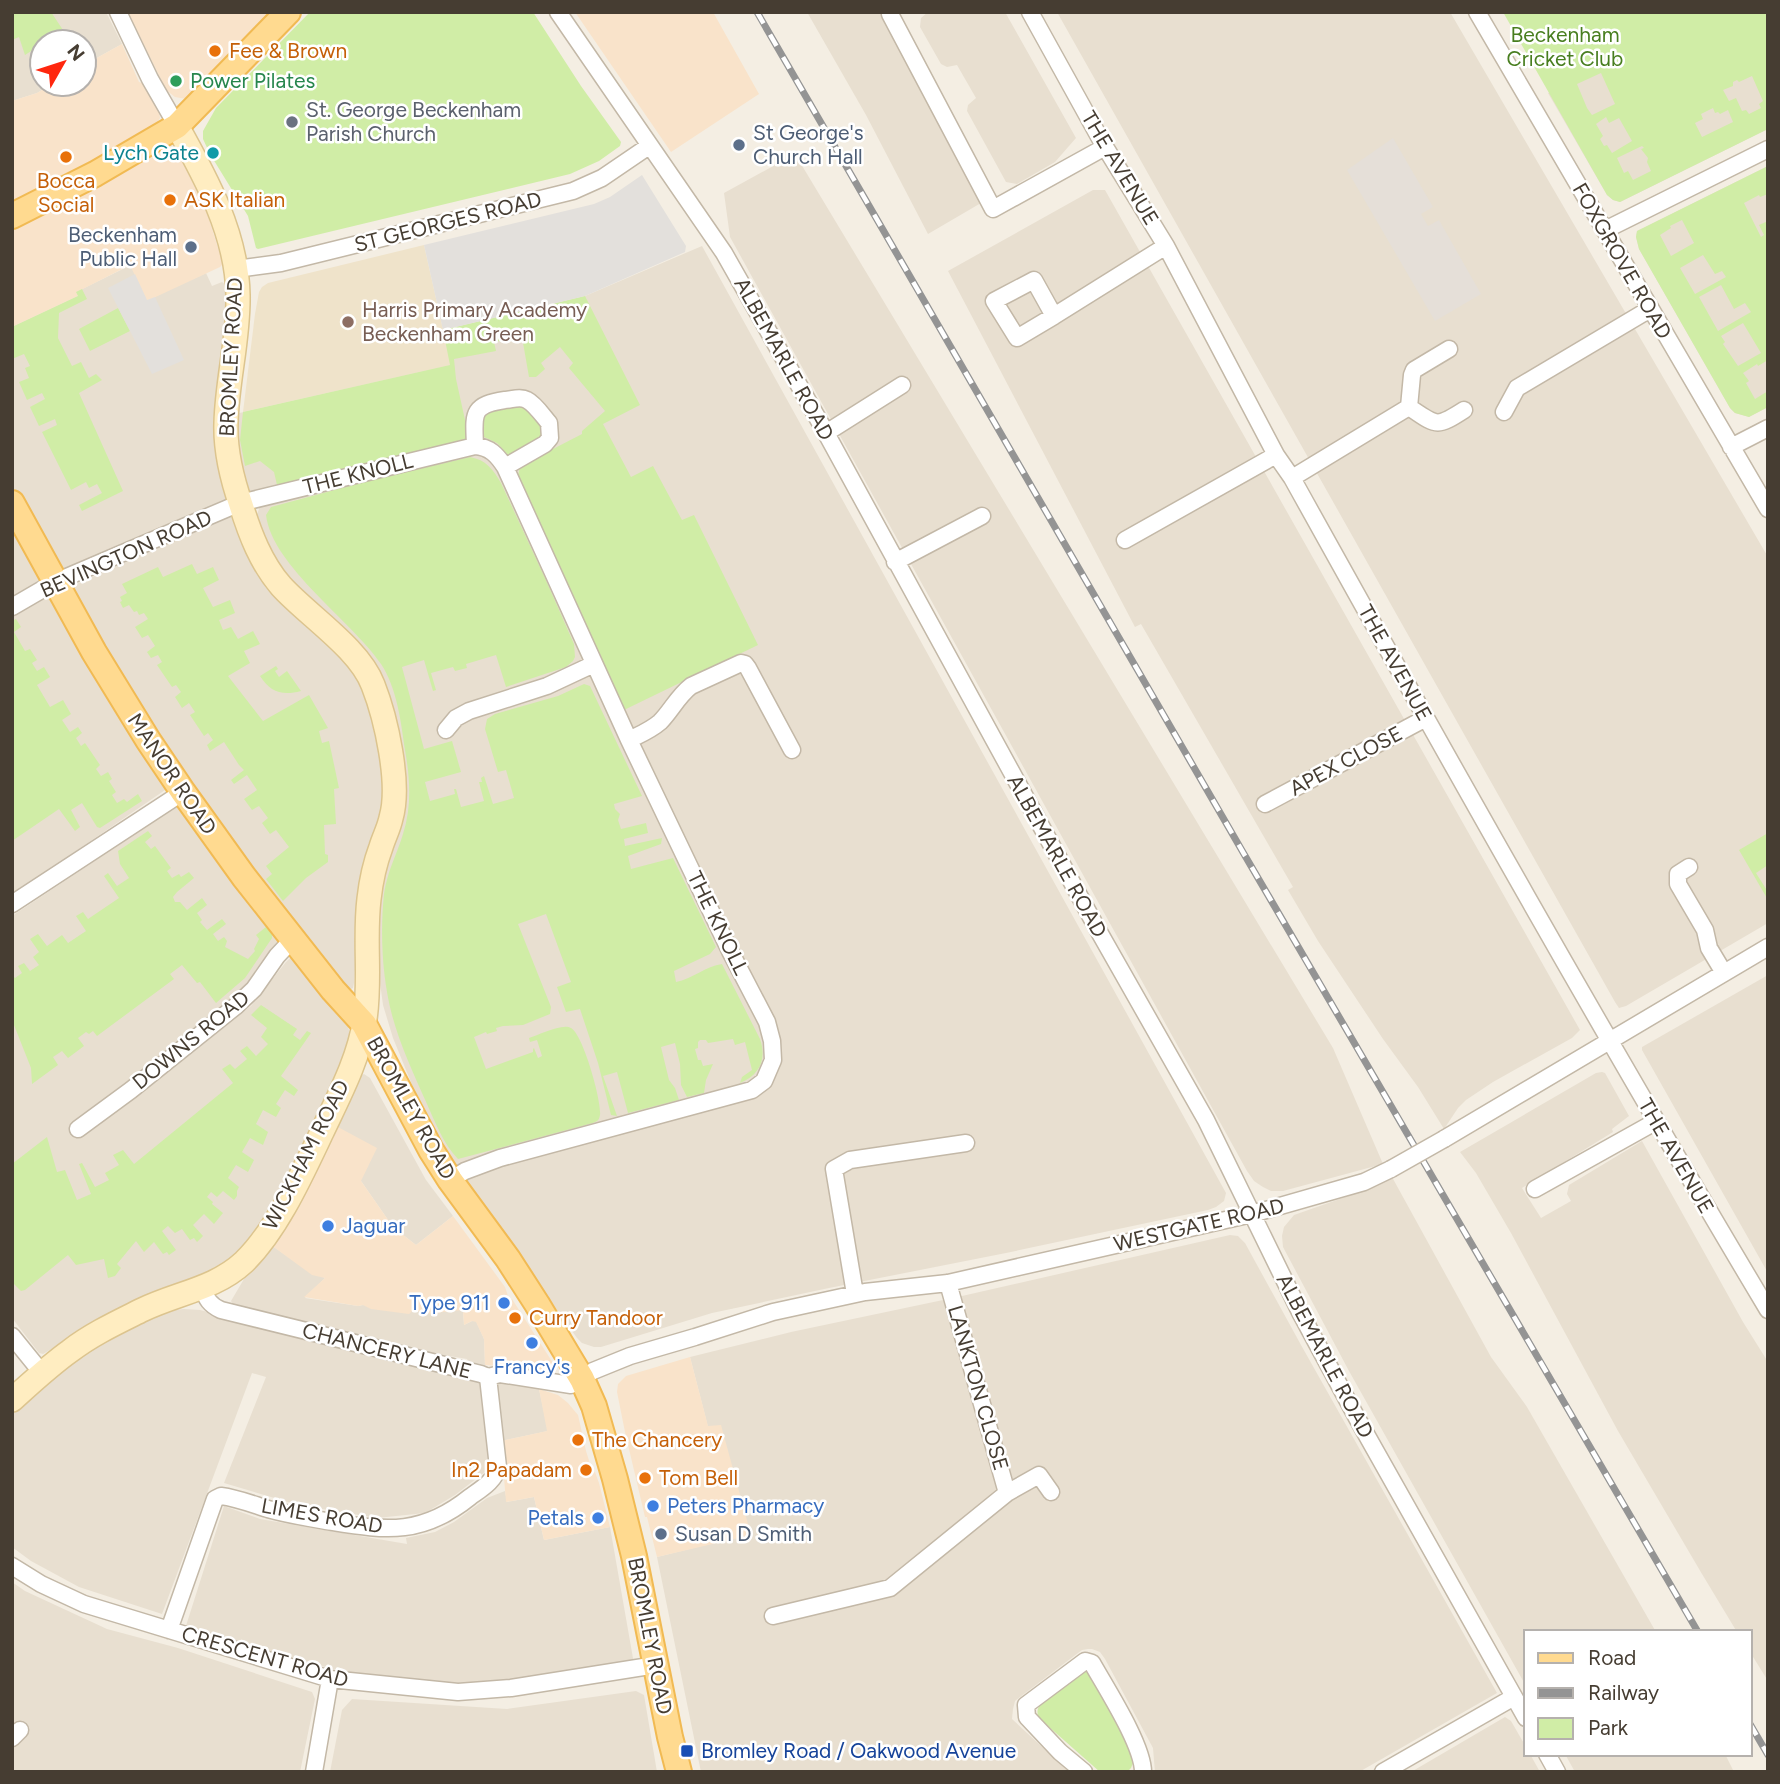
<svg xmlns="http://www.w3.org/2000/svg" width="1780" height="1784" font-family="Figtree,sans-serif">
<rect width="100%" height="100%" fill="#f4eee3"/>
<path fill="#e8dfd0" d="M12 12H106L122 44 84 65V42H42V84H52L37 93 12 101Z
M807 12H886L981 203 928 234 866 115Z
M928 12H1005L1076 138 1055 162 1017 184 1006 182 967 111 968 105 976 98 957 65 947 67 941 64 920 27 921 18Z
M1057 12H1450L1768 557V923L1626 1006 1619 1008 1615 1002Z
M1728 12H1768V129L1620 202 1613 200 1607 195 1548 93Z
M795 154 1333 1048 1383 1164 1283 1191H1271L1263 1187 1254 1181 1247 1171 730 237 724 193Z
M1768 166V407L1749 417 1735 413 1730 408 1639 249 1636 237 1637 231Z
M1093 190H1105L1580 1030 1572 1038 1493 1082 1466 1100 1458 1108 1444 1129 1418 1087 1383 1039 1318 941 1288 890 1293 887 1141 624 1135 627 948 271Z
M702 246 1226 1193 1224 1201 1216 1207 1208 1210 1006 1253 829 1288 712 1313 601 1347H594L582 1343 577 1338 452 1165 417 1097 393 1038 383 1005 377 961V895L395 835 365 654 297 586 273 558 256 517 259 509 254 494 246 491 238 466 235 414 450 365 443 330 585 296Z
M131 265 147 300 206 273 212 286 222 282 226 285 227 291 230 496 227 500 64 572 29 520 12 488V327L78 296 76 292Z
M229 517H235L346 661 364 689 380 742 385 793 358 921 354 983 353 988 348 991 192 792 70 589 74 585Z
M12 523 41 579 37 584 12 598Z
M47 595H50L168 788 12 895V615Z
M179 805 280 938 254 977 237 995 180 1041 71 1124 79 1137 125 1106 251 1006 286 962 292 956 347 1024 350 1033 348 1046 343 1065 278 1197 251 1239 227 1263 72 1337 43 1354 39 1353 12 1318V916Z
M1768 975V1273L1642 1050V1047Z
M1602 1072 1605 1073 1629 1116 1612 1129 1613 1132 1522 1188 1541 1218 1571 1201 1567 1194 1569 1185 1642 1141 1743 1322 1768 1362V1681L1750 1652V1632H1737L1702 1574 1618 1431 1511 1233 1476 1173 1460 1152 1596 1073Z
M364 1074 370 1078 426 1180 453 1216 416 1245 393 1227 361 1181 336 1126 359 1077Z
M1392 1177 1491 1357 1527 1407 1656 1632H1526V1686L1349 1371 1283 1247 1282 1236 1284 1227 1294 1215 1377 1186Z
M1230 1235 1238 1236 1245 1243 1301 1345 1497 1693 1359 1772H1155L1153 1748 1105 1659 1100 1652 1092 1649H1088L1082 1650 1020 1697 1015 1701 1013 1709 1012 1719 1069 1772H701L657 1557 750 1534 708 1427 690 1357 791 1332 962 1296Z
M271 1245 303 1267 325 1278 305 1298 358 1306 363 1305 414 1309 463 1310 464 1325 472 1321H476L484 1339 485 1365 468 1361 467 1359 392 1346 234 1306 231 1301 244 1279 258 1264Z
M184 1309 200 1310 485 1383 492 1464 489 1469 455 1495 425 1513 377 1518 298 1505 224 1483 266 1377 252 1373 162 1614 79 1587 31 1561 12 1547V1413L47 1379 148 1313Z
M497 1382 527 1386 539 1389 548 1431 501 1441Z
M505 1491 507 1502 534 1497 544 1540 610 1527 634 1664 626 1670 463 1683 392 1680 333 1669 185 1629 224 1506 260 1519 407 1544 406 1538 435 1532 454 1522 487 1498Z
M12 1582 25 1591 107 1629 178 1648 312 1692 315 1699 300 1772H12Z
M636 1691 644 1695 657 1772H330L342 1710 352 1699 507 1709Z
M1505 1717 1511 1721 1526 1747V1754H1530L1540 1772H1411Z
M1565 1754H1725L1734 1772H1575Z"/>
<path fill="#f9e3ca" d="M128 12H271L192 97 186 99 175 97 166 90Z
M575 12H713L759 94 671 152Z
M122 44 139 82 146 84 159 111 160 118 158 121 111 152 12 204V101L37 93 52 84H84V65Z
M173 147 178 149 203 200 223 264 220 267 147 301 130 265 77 292 78 296 12 327V228L89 192 160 152Z
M336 1126 377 1148 361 1181 393 1227 416 1245 453 1216 505 1287 509 1299H512L553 1363V1370L485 1365 484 1339 476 1322 472 1321 464 1325 463 1310 424 1314 414 1309 409 1314 371 1309 363 1305 358 1306 304 1297 325 1278 312 1275 271 1245Z
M690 1357 708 1426 721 1425 751 1535 657 1557 647 1517H645L625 1432 617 1392 618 1384 626 1376Z
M539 1389 558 1395 568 1403 578 1415 586 1451 593 1473 595 1472 599 1483 610 1527 544 1540 534 1497 506 1502 501 1441 547 1431Z"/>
<path fill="#e5dfd8" d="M1393 138 1433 207 1421 214 1428 226 1439 220 1481 294 1435 321 1347 170Z"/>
<path fill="#efe3ca" d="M424 245 451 365 243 412 255 314 259 292 262 287 268 283Z"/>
<path fill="#d0eda6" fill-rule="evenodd" d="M12 12H51L63 30 45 42H42V44L25 55 19 37 12 40Z
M310 12H533L581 86 621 142 620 146 599 161 570 174 258 249 256 248 248 216 210 154 203 139V131L216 108Z
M1503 12H1768V129L1620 202 1613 200 1607 195ZM1601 73 1615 104 1592 115 1587 108 1577 84ZM1752 76 1763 101 1759 104 1761 108 1749 114 1746 110 1742 111 1736 98 1729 101 1723 90 1733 86V82L1737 80 1739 82ZM1713 108 1715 113 1718 112 1720 114 1728 110 1733 122 1702 137 1695 123 1703 119 1701 114ZM1606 117 1609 123 1619 118 1632 141 1612 153 1607 145 1604 146 1600 139 1603 136 1596 124ZM1642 146 1644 148 1641 149 1648 158 1647 162 1651 171 1633 180 1628 171 1624 173 1617 158Z
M1768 166V194L1760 197 1759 195 1744 203 1761 237 1764 235 1759 225 1768 221V360L1758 366 1757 364 1743 373 1749 381 1746 383 1755 399 1768 391V407L1749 417 1735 413 1730 408 1639 249 1636 237 1637 231ZM1682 220 1694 243 1671 256 1660 235 1671 228 1670 226ZM1703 255 1715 274 1722 271 1726 277 1695 294 1680 268ZM1721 285 1734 309 1745 303 1751 312 1718 331 1699 297ZM1743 323 1761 353 1738 366 1723 344 1725 342 1721 336Z
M82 289 87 299 59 313 58 338 72 366 81 362 89 378 96 374 102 380 79 393 123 491 82 511 79 505 102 493 97 484 89 488 86 482 71 490 42 432 57 425 55 419 39 426 30 407 45 399 42 393 27 400 19 382 29 378 25 368 30 366 24 354 12 359V327L78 296 76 292Z
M585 296 640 405 603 424 631 477 653 466 682 520 694 515 758 645 624 710 518 475 520 467 524 464 582 434V431L605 411 569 368 573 363 560 347 541 363 545 369 536 377H529L522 337 494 342 496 351 454 359 456 379 469 438 454 444 332 474 277 485 274 472 260 461 245 466 240 440 243 412 450 365 443 330Z
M118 308 130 331 90 351 79 329Z
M524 406 544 429 545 435 510 457 497 443 484 437C475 406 502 410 524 406Z
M470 457C486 460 493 469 501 483L545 578 574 644 575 657 573 661 566 667 506 687 496 655 466 664 467 668 455 671 453 667 431 673 436 690 433 691 424 660 402 667 424 749 452 741 461 772 425 782 430 801 455 794 454 789H456L461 807 484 801 479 782H482L481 778 484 776 493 804 514 798 506 770 498 772 485 729 487 719 495 714 558 696 584 684 590 686 642 796 614 804 615 809 620 814 618 820 621 829 646 823 648 833 624 839 625 846 662 838 661 844 628 856 631 869 673 858 716 947 710 954 674 971 676 982C692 979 706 966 722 964L760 1039C767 1059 760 1075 740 1083L742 1077 752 1070 745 1042 735 1045 733 1039 708 1043 706 1040H700L698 1042V1048L695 1049 698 1060H701L703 1066 713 1064 706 1080 704 1093 687 1097 681 1085 680 1064 675 1043 661 1047 669 1080 675 1088 679 1100 628 1113 617 1072 603 1076 617 1116 611 1115 598 1063 580 1009 566 1012 557 987 571 982 546 914 518 924 551 1007 550 1014 523 1025 503 1026 496 1028 497 1031 487 1034 486 1032 474 1037 486 1069 533 1052V1049L534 1048 538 1058 542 1056 537 1040 530 1042 529 1038C539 1035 562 1023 571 1028 583 1034 602 1102 600 1115 599 1121 597 1121 593 1123L458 1159C444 1145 435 1122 427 1104 414 1075 400 1045 392 1015 382 977 380 933 384 894 387 872 397 854 403 834 412 806 410 778 405 750 401 722 397 688 381 664 352 621 272 566 266 515L271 507 368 481Z
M192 564 197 574 213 567 219 580 203 588 213 607 230 600 235 613 219 620 223 630 231 627 238 639 253 631 260 644 244 651 250 663 228 676 263 721 309 695 328 728 319 731 322 743 329 741 339 788 334 789 336 824 324 825 325 854 328 855V862L306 878 283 901 266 879 272 874 266 866 289 847 276 830 270 834 262 823 268 818 259 806 252 810 244 799 257 790 247 775 234 784 231 780 244 770 239 765 224 742 210 751 207 745 213 740 208 733 204 736 190 715 195 712 189 703 182 708 175 697 181 692 176 685 172 687 157 665 162 662 158 655 151 658 147 652 155 646 148 635 142 638 135 627 148 619 144 613 139 615 137 611 134 612 129 605 123 608 120 602 122 601 120 597 127 593 122 584 158 567 163 577Z
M16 619 21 627 14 632 25 651 30 649 37 660 32 663 37 671 44 667 50 677 37 685 50 707 63 700 71 714 62 720 70 732 78 727 82 733 76 738 81 746 85 743 100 765 96 769 101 776 108 772 112 779 109 781 116 792 112 795 117 803 124 799 127 802 138 794 142 801 100 828 97 827 82 803 71 810 80 827 75 831 59 809 12 841V621Z
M276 666 278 669 275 671 279 677 287 671 301 691C282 696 270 692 260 676Z
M148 831 152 836 145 842 151 849 155 846 171 868 167 871 172 878 179 874 181 877 189 872 194 878 177 892 173 897 175 902H180L187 910 202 898 207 905 197 913 202 920 200 922 207 930 222 919 226 924 213 934 218 941 224 937 227 941 225 947 248 959 255 951 254 949 259 939 256 935 266 927 272 934V938L245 978 216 1003 200 982 197 983 182 965 170 974 174 979 97 1036 93 1031 89 1034 86 1032 78 1038 84 1046 68 1058 62 1051 53 1057 58 1065 32 1084 31 1068 12 1020V975L15 978 22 973 18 966 24 963 30 971 39 965 33 957 39 952 30 939 38 934 47 946 62 935 68 943 86 931 76 916 83 912 88 919 119 898 104 876 108 873 117 886 129 878 120 864 118 851Z
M1768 833V865L1756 873 1768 892V900L1739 850Z
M261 1005 297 1029 293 1035 300 1040 307 1031 311 1033 281 1076 298 1090 294 1096 285 1090 276 1104 281 1108 276 1117 263 1110 256 1124 268 1132 263 1145 250 1138 242 1152 254 1160 248 1172 236 1165 228 1178 239 1187 237 1191V1196L234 1200 223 1191 217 1197 211 1192 207 1197 213 1202 212 1204 223 1213 214 1224 204 1214 193 1225 203 1236 197 1242 194 1238 190 1240 182 1229 175 1233 168 1226 162 1231 176 1250 169 1255 167 1252 163 1254 154 1242 144 1252 136 1241 117 1264 121 1268 115 1276 108 1278 104 1259 76 1265 68 1255 25 1290 21 1291 12 1282V1164L47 1137 57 1172 65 1170 77 1200 91 1194 79 1164 82 1163 95 1187 109 1180 105 1173 119 1165 113 1155 123 1150 134 1164 233 1083 222 1069 230 1064 235 1069 247 1059 240 1051 247 1046 256 1056 268 1044 261 1037 267 1028 251 1015Z
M1088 1670 1092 1672 1135 1758 1131 1768 1127 1772H1100L1040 1719C1036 1713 1037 1709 1041 1703L1083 1671Z"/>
<path fill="#e3e0dc" d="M642 175 686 246 685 252 585 296 443 330 424 245 594 204 610 197Z
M135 274 147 300 155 297 184 360 152 374 108 288Z"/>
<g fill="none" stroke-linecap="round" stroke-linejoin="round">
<defs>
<path id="minor" d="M118 12 150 79 177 126
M558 12 724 253 826 433 1098 930 1206 1120 1301 1314 1357 1418 1526 1718
M1030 12 1102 142 1166 246 1276 455 1292 478C1447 757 1604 1036 1768 1310
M1477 12 1768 509
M890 14 993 209 1105 147
M1605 230 1768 149
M236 269 281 263 573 191 602 178 649 146
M1054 316 1017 338 994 301 1034 280 1054 316 1166 246
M1409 407 1412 375 1414 370 1449 349
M1409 407C1437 426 1436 428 1464 410
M1504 412 1517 388 1650 309
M826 433 902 385
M475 446C474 415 470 405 505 400 511 400 520 396 527 400 535 404 543 416 549 423L550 438 545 444 505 467
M1731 447 1768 428
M1292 478 1409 407
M1125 540 1276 455
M895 562 982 516
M12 607 55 582 240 503 475 446C490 447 497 455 505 467L629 740 730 951 767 1022 772 1041 773 1060 764 1081 752 1090 500 1158 465 1171 450 1180
M446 730 456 718 469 711 547 686 594 664
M629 740C639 735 651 730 660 722 671 711 678 696 691 686L741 663 745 664 748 668 792 750
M1265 804 1426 718
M1689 867 1678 874V884L1705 930 1709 948 1724 973
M12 904 183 792
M78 1129 131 1090 236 1006 254 989 277 956 293 939
M1444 1139 1768 947
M1535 1189 1655 1122
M203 1288C206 1299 210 1305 221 1310L481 1374 488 1377 500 1374 571 1385 593 1371 630 1356 695 1337 773 1312 865 1292 948 1283 1252 1214 1364 1182 1391 1169
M855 1294 834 1169 850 1160 966 1143
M12 1336 42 1373
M1007 1493 1039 1475 1051 1492
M12 1566 41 1584 84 1604 330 1679 458 1692 511 1688 656 1665
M773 1616 890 1588 1007 1493 948 1283
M169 1630 215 1499 221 1496C237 1498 252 1504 268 1509 289 1515 310 1518 332 1522 388 1531 423 1535 470 1497 481 1489 495 1481 498 1467L488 1377
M12 1738 20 1730
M1547 1754 1557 1772
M314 1772 330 1679
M1084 1772 1060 1752 1027 1717 1026 1705 1085 1661 1092 1663C1106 1688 1143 1745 1143 1772
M1383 1772 1514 1697"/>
<path id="secondary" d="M12 1400C31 1383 49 1366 70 1351 92 1334 118 1322 142 1310 177 1293 215 1289 244 1262 277 1230 302 1174 322 1132 339 1096 359 1059 365 1019 371 979 364 939 369 899 371 881 375 863 381 847 384 837 389 828 391 818 401 784 386 718 373 685 359 648 307 615 281 586 261 563 250 534 241 505 232 479 225 451 226 423 227 380 239 338 238 295 237 234 206 178 177 126"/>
<path id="primary" d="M12 216 95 174 177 126 288 12
M12 503 94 652 148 740 183 792 244 877 333 990 364 1024 431 1150 450 1180 508 1259 537 1304 582 1379 594 1406 615 1479 634 1556 670 1737 679 1772"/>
</defs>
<use href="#minor" stroke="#c3b8a7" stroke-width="19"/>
<use href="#secondary" stroke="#dcc48e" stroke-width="26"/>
<use href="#primary" stroke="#f1ba53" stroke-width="28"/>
<use href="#minor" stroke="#fff" stroke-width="16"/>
<use href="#secondary" stroke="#ffedc1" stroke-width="23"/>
<use href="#primary" stroke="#ffda90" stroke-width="24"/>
<defs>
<path id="rail" d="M757 12 1244 854 1698 1632
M1750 1724 1768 1755"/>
</defs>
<use href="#rail" stroke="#949494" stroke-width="7"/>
<use href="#rail" stroke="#fff" stroke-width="4.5" stroke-dasharray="13" stroke-linecap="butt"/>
<defs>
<path id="minor-bridge" d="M1391 1169 1444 1139"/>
</defs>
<use href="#minor-bridge" stroke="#c3b8a7" stroke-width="19" stroke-linecap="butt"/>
<use href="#minor-bridge" stroke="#fff" stroke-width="16"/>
</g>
<g fill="#e8710a" stroke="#fff" stroke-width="2.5">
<circle cx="215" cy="51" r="7"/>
<circle cx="66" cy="157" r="7"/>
<circle cx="170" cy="200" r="7"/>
<circle cx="515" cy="1318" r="7"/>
<circle cx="578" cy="1440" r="7"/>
<circle cx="586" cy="1470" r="7"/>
<circle cx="645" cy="1478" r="7"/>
</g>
<circle fill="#2e9e5b" stroke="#fff" stroke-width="2.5" cx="176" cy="81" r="7"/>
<circle fill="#6b7280" stroke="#fff" stroke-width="2.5" cx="292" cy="122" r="7"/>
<g fill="#5c6f8a" stroke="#fff" stroke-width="2.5">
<circle cx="739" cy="145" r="7"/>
<circle cx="191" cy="247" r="7"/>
<circle cx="661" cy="1534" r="7"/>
</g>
<circle fill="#0f9aa8" stroke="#fff" stroke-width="2.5" cx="213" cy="153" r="7"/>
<circle fill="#8d6e63" stroke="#fff" stroke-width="2.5" cx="348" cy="322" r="7"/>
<g fill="#3f7fe0" stroke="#fff" stroke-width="2.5">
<circle cx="328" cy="1226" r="7"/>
<circle cx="504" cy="1303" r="7"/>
<circle cx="532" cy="1343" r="7"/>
<circle cx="653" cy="1506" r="7"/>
<circle cx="598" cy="1518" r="7"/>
</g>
<rect fill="#1a4fb4" stroke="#fff" stroke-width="2.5" x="680" y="1744" width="14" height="14" rx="3.5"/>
<g text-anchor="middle" stroke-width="5" stroke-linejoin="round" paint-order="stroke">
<g font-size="21" fill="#487e1f" stroke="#fff">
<text x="1565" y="42">Beckenham<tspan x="1565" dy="24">Cricket Club</tspan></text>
</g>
<g font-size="21" fill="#c56008" stroke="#fff" text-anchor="start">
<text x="229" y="58">Fee &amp; Brown</text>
<text x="66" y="188" text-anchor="middle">Bocca<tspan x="66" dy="24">Social</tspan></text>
<text x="184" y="207">ASK Italian</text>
<text x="529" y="1325">Curry Tandoor</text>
<text x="592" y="1447">The Chancery</text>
<text x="572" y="1477" text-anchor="end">In2 Papadam</text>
<text x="659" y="1485">Tom Bell</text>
</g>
<g font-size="21" fill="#27864d" stroke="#fff" text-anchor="start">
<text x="190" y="88">Power Pilates</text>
</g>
<g font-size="21" fill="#5b616d" stroke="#fff" text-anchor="start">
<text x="306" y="117">St. George Beckenham<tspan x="306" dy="24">Parish Church</tspan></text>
</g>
<g font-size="21" fill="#4e5e75" stroke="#fff" text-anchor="start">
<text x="753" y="140">St George's<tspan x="753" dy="24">Church Hall</tspan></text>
<text x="177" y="242" text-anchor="end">Beckenham<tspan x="177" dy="24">Public Hall</tspan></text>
<text x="675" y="1541">Susan D Smith</text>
</g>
<g font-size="21" fill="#0d838f" stroke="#fff" text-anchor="end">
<text x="199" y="160">Lych Gate</text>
</g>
<g font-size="21" fill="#463d32" stroke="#fff">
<text transform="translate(1120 168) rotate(59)" y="7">THE AVENUE</text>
<text transform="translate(448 222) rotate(-14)" y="7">ST GEORGES ROAD</text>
<text transform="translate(1622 261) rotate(60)" y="7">FOXGROVE ROAD</text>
<text transform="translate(231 357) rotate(-87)" y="7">BROMLEY ROAD</text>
<text transform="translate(784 359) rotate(61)" y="7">ALBEMARLE ROAD</text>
<text transform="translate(358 474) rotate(-14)" y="7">THE KNOLL</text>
<text transform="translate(126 554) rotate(-24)" y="7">BEVINGTON ROAD</text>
<text transform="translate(1395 663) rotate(61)" y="7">THE AVENUE</text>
<text transform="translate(1346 761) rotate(-28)" y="7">APEX CLOSE</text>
<text transform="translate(172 774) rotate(56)" y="7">MANOR ROAD</text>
<text transform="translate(1057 856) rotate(61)" y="7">ALBEMARLE ROAD</text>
<text transform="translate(718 923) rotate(64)" y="7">THE KNOLL</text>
<text transform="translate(191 1040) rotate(-39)" y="7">DOWNS ROAD</text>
<text transform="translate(411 1108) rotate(61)" y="7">BROMLEY ROAD</text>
<text transform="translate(306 1155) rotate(-63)" y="7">WICKHAM ROAD</text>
<text transform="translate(1676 1156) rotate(60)" y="7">THE AVENUE</text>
<text transform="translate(1199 1225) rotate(-13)" y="7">WESTGATE ROAD</text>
<text transform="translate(387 1351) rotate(14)" y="7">CHANCERY LANE</text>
<text transform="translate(1325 1356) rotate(62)" y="7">ALBEMARLE ROAD</text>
<text transform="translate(978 1388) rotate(74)" y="7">LANKTON CLOSE</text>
<text transform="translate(322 1516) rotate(10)" y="7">LIMES ROAD</text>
<text transform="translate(650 1636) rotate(79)" y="7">BROMLEY ROAD</text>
<text transform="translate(265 1657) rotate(16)" y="7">CRESCENT ROAD</text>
</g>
<g font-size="21" fill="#785e54" stroke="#fff" text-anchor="start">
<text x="362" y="317">Harris Primary Academy<tspan x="362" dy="24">Beckenham Green</tspan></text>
</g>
<g font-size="21" fill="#366cbe" stroke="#fff" text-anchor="start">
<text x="342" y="1233">Jaguar</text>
<text x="490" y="1310" text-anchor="end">Type 911</text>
<text x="532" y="1374" text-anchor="middle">Francy's</text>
<text x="667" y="1513">Peters Pharmacy</text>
<text x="584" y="1525" text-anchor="end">Petals</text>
</g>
<g font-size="21" fill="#164399" stroke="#fff" text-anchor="start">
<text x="701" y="1758">Bromley Road / Oakwood Avenue</text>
</g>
</g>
<rect width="1780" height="1784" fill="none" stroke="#463d32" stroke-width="28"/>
<rect x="1524" y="1630" width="228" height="126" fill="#ffffff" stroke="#b5b1ad" stroke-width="2"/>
<rect x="1538" y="1653" width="35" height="10" fill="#ffda90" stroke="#b5b1ad" stroke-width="2"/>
<text x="1588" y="1665" font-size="21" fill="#463d32">Road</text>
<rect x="1538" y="1688" width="35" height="10" fill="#949494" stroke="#b5b1ad" stroke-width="2"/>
<text x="1588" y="1700" font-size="21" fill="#463d32">Railway</text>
<rect x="1538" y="1718" width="35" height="21" fill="#d0eda6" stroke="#b5b1ad" stroke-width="2"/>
<text x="1588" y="1735" font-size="21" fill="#463d32">Park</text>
<g transform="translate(63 63) rotate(51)"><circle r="33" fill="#ffffff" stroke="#b5b1ad" stroke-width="2"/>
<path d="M0-5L12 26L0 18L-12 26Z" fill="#ff270e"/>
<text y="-10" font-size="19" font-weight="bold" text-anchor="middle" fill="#463d32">N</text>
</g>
</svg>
